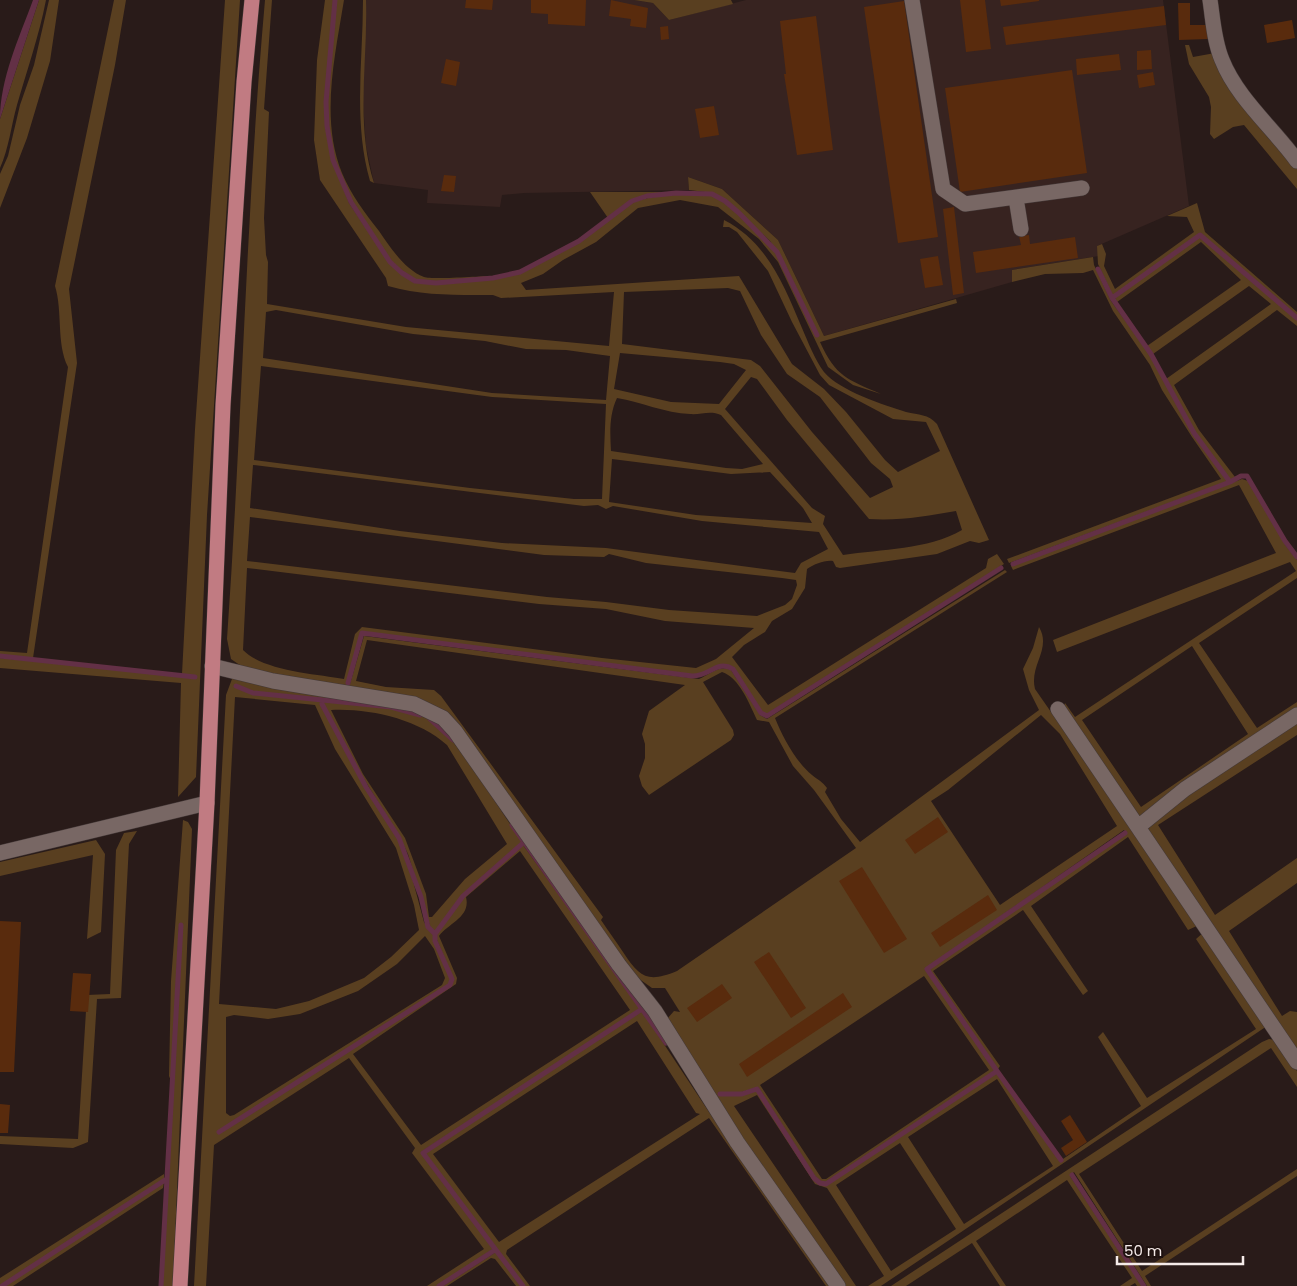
<svg xmlns="http://www.w3.org/2000/svg" width="1297" height="1286" font-family="Poppins,sans-serif">
<rect width="100%" height="100%" fill="#291b19"/>
<path fill="#372320" d="M366 0H634L653 3 669 20 746 0H1163L1189 206 1097 246 1099 256 1012 270V282L824 336 778 240 722 189 688 177 689 190 524 193 502 195 500 207 427 203 428 190 374 183 366 146 363 102Z"/>
<path fill="#593f20" fill-rule="evenodd" d="M39 0H46C39 36 27 70 17 105 11 126 9 148 0 168V119Z
M49 0H59L50 61 27 138 0 208V174L8 156 20 105 34 65Z
M114 0H126L115 65 69 289 77 363 33 658 0 655V651L27 653 68 367C56 343 63 312 55 286Z
M225 0H240L207 515 196 777 178 797 181 683 0 668V658L196 677 182 674 195 429Z
M265 0H272L264 109 269 112 264 218 266 255 268 262 267 304 406 327 609 346 614 292 501 298 493 295C457 295 423 296 388 286L386 278 320 180 314 140 317 60 325 0H334L325 102V126L332 160 349 203 389 263 401 274 414 282 449 284 520 273 580 242 633 202 648 198 676 194 712 195 724 202 760 234 776 253 816 336 818 335 787 268 770 241 726 200 713 193 689 190 688 177 722 189 778 240 824 336 956 299 957 303 820 342C836 377 847 379 881 394L853 385 828 367 778 262 759 239 718 207 680 200 638 208 596 242 563 260 543 274 521 283 526 290 739 276 792 364 824 389 846 412 885 460 898 472 940 451 926 422 893 419 829 385 820 375 792 322 768 271 737 232 729 227H723L724 220C767 242 784 285 802 328 808 342 815 360 824 372 840 391 884 405 906 412 919 415 928 414 937 424L989 540 979 543 970 541 937 554 840 568 836 567 833 561C824 560 815 564 807 569L805 588 792 609 772 621 765 632 744 645 732 657 768 705 986 568 988 559 997 554 1004 564 767 714 762 712 734 668C717 658 709 676 692 675L361 632 347 685 350 684 364 636 699 679C710 674 720 664 731 670L760 715 767 719 1005 570 1007 572 775 718C782 736 796 762 812 775 818 780 822 781 827 788L825 792 841 819 860 842 1039 710 1029 690 1023 669 1033 648 1039 627C1052 649 1029 665 1035 689L1199 925 1188 930 1128 837 1031 906 1088 991 1083 995 1023 910 933 971 1000 1066 998 1069 928 969 1126 833 1124 830 925 969 995 1070 828 1182H822L815 1176 758 1087 742 1092H719L721 1096 743 1095 757 1091 813 1179 820 1184 825 1185 997 1073 1060 1161 1141 1106 1098 1037 1103 1032 1147 1098 1256 1029 1196 939 1204 932 1267 1026 881 1286H868L884 1276 827 1188 815 1184 757 1095 734 1106 856 1286H843L759 1165 667 1019 674 1011 680 1012 665 988H652L635 976 451 721 244 668 231 659 227 639C242 426 246 212 265 0ZM728 288 740 291 761 335 787 374 820 397 871 463 890 479 893 487 870 498 812 432 760 366 751 360 622 344 624 292ZM276 310 413 334 485 341 526 349 566 350 610 356 606 400 492 393 263 358 266 312ZM620 353 720 362 734 364 746 370 719 404 671 402 614 389ZM261 366 492 397 606 404 602 499H574L470 488 254 460ZM751 377 757 379 787 420 869 519C899 521 928 516 956 511L962 530C928 550 881 549 843 555L823 524 825 516 812 508 725 409ZM617 398C641 402 665 413 690 414 701 415 710 410 721 415L763 464 742 469 726 468 611 451C610 433 609 415 617 398ZM612 459 731 474 770 472 803 508 812 523 696 515 609 502ZM253 465 584 506 598 505 606 509 613 506 702 521 819 532 828 549 801 563 795 573 606 548 502 543 400 531 250 508ZM250 517 544 555 604 557 609 554 646 563 782 578 796 580 797 585 792 599 785 605 757 616 669 610 606 602 547 597 247 561ZM247 568 539 604 606 609 665 621 754 628 716 659 696 668 602 658 362 627 355 634 344 679C316 674 263 671 243 650ZM367 640 685 685 649 711 642 734 645 744V758L639 776 642 786 649 795 731 740 734 735 733 730 703 682 722 672C739 677 750 705 757 720L769 722 793 766 814 790 856 848 677 971C648 983 640 978 623 952 616 941 608 931 601 920L603 917 441 696 434 690 386 687 356 681ZM1041 715 1060 734 1117 826 1000 905 931 801 948 790ZM924 976 989 1070 826 1179H822L760 1085ZM997 1079 1053 1166 964 1224 908 1137ZM900 1143 956 1229 891 1271 836 1185Z
M337 0H344C335 56 320 119 342 173 351 195 365 213 379 231 390 247 405 270 424 277 433 280 480 276 493 276 469 279 437 288 414 279 394 271 383 249 372 232 360 214 347 197 339 176 317 121 331 57 337 0Z
M363 0H366C368 61 355 124 374 183L370 181C353 122 363 60 363 0Z
M634 0H731L733 4 669 20 653 3Z
M1185 45H1189L1193 57 1215 53 1241 98 1297 169V189L1244 125 1233 127 1214 139 1210 134 1211 107 1209 97 1189 64Z
M590 192H676C643 195 634 197 608 218Z
M1197 203 1205 232 1297 312V317L1200 233 1113 296 1098 264 1097 246 1102 244 1106 254 1104 266 1115 289 1194 232 1187 217 1167 216Z
M1200 236 1297 320V326L1277 310 1174 385 1199 430 1235 477 1230 480 1195 432 1166 379 1271 304 1249 286 1153 354 1147 346 1241 280 1201 242 1117 302 1115 298Z
M1093 257 1094 265 1111 301 1150 355 1193 433 1228 481 1009 563 1007 559 1221 479 1192 437 1162 390 1150 365 1113 311 1093 270 1083 273 1045 274 1012 282V270Z
M1242 479 1248 481 1286 546 1297 560V578L1199 643 1257 728 1297 702V711L1139 817 1063 709 1065 703 1075 717 1296 571 1290 562 1057 652 1053 640 1276 553 1239 485 1013 570 1011 566ZM1192 646 1248 734 1141 807 1082 720Z
M238 678 414 708 437 718 466 752 588 929 633 990 652 1011 739 1150 835 1286 738 1151 650 1016 631 994 526 845 475 767 440 725 428 716 391 706 253 692 233 685 253 694 390 708 427 718 450 738 473 768 522 842 462 895 435 932 431 929 408 854 400 838 350 756 326 708H323L348 757 390 824 406 855 424 922 429 931 434 934V941L451 979 449 984 219 1131 220 1133 450 986 454 980 437 940 436 934 464 897 523 845 641 1009 421 1152 493 1249 437 1286H427L484 1249 412 1153 415 1148 349 1058 214 1145 206 1286H194L226 695 232 679ZM235 697 315 705 335 749 396 848 414 905 419 930 391 957 364 978 309 1001 276 1009 219 1004ZM331 710C369 708 418 719 447 745L507 844 465 879 432 917H429L426 894 405 838 363 774ZM520 851 630 1010 421 1145 353 1054 456 984 457 978 439 936C449 923 471 917 466 897ZM425 936 434 949 445 978 442 985 234 1115 230 1116 226 1113V1017L234 1015 268 1019 300 1014 358 991 397 964Z
M1297 721V735L1158 825 1215 915 1297 858V883L1229 931 1282 1016 1290 1011 1297 1012V1056L1148 829 1151 821Z
M183 820 188 822 192 829 173 1286H162L181 925H179L171 1081 169 1076 171 981Z
M137 831 129 844 121 998 97 999 88 1142 73 1148 0 1144V1136L78 1139 87 995 110 994 116 850 124 833Z
M96 840 105 854 101 932 87 939 93 855 0 876V862Z
M642 1011 713 1118 830 1286H826L709 1118 507 1250 506 1254 530 1286H524L424 1153ZM637 1021 696 1113 700 1114 499 1242 433 1154Z
M1269 1039 1275 1040 1297 1071V1087L1271 1048 1079 1174 1142 1271 1297 1169V1176L1145 1276 1151 1286H1147L1074 1172 1070 1176 1142 1286H1137L1135 1283 1130 1286H1120L1132 1278 1067 1180 976 1241 1006 1286H1000L972 1243 906 1286H891L1262 1042Z
M164 1174V1179L0 1286V1278Z
M164 1182 163 1188 13 1286H4Z
M496 1252 521 1286H516L495 1259 491 1258 447 1286H443Z"/>
<path fill="#633046" d="M33 0H39L0 119C0 79 19 38 33 0Z"/>
<g fill="none" stroke-linecap="round" stroke-linejoin="round">
<path stroke="#633046" stroke-width="5" d="M335 0 326 102 327 126 333 160 351 202 390 262 402 273 415 281 436 283 493 278 520 272 579 241 632 201 647 196 676 193 712 194 725 201 739 213 777 252 817 335
M1112 298 1200 235 1297 318
M1230 482 1241 476H1247L1285 541 1297 557
M1013 564 1230 482 1194 433 1151 354 1112 298 1098 269
M0 656 195 677
M348 683 362 633 692 676C709 677 717 659 733 669L761 713 767 716 1001 568
M236 686 253 693 391 707 420 715
M322 704 366 787 399 838 421 897 428 927 435 934
M430 719 453 740
M512 825 666 1043
M997 1071 927 969 1125 833
M720 1094H742L757 1089 814 1178 820 1183 826 1184 997 1071 1061 1160
M219 1132 450 985 452 979 435 941V934L463 896 523 843
M1072 1175 1144 1286
M2 1286 165 1180
M161 1286 181 925
M439 1286 495 1250
M523 1286 423 1153 642 1009"/>
</g>
<path fill="#592b0d" d="M466 0H493L492 10 465 8Z
M531 0H586L585 26 548 24V14L531 13Z
M611 0 648 8 646 28 630 26 631 19 609 16Z
M960 0H985L991 49 966 52Z
M1000 0H1039V1L1001 6Z
M904 1 938 237 898 243 864 7Z
M1178 3H1190V25H1208V39L1179 40Z
M1164 6 1166 25 1006 45 1003 27Z
M816 16 833 150 797 155 784 74H786L780 21Z
M1292 20 1295 38 1267 43 1264 25Z
M668 26 669 39 661 40 660 27Z
M1151 50 1152 69 1137 70V51Z
M1119 54 1121 70 1077 75 1076 59Z
M446 59 460 62 456 86 441 83Z
M1072 70 1087 173 960 192 945 88Z
M1153 72 1155 85 1139 88 1137 75Z
M714 106 719 135 700 138 695 109Z
M444 175 456 176 454 192 441 191Z
M954 207 964 293 953 295 943 209Z
M1029 235 1030 244 1075 237 1078 258 976 273 973 252 1021 245 1019 236Z
M938 256 943 285 925 288 920 259Z
M938 817 948 832 915 854 905 840Z
M862 867 907 939 884 953 839 881Z
M988 895 997 910 940 947 931 933Z
M0 921 21 922 14 1072H0Z
M769 952 806 1008 791 1018 754 962Z
M73 973 91 974 88 1012 70 1011Z
M722 984 732 998 697 1022 687 1008Z
M843 993 852 1007 747 1077 739 1064Z
M0 1104 10 1105 8 1133H0Z
M1070 1115 1087 1142 1066 1156 1061 1148 1073 1140 1061 1121Z"/>
<g fill="none" stroke-linecap="round" stroke-linejoin="round">
<defs>
<path id="minor" d="M912 0 943 189 965 204 1082 188
M1210 0C1213 20 1214 41 1222 60 1237 98 1273 128 1297 161
M1016 198 1021 229
M212 666 273 681 414 704 443 718 455 731 619 965 655 1011 737 1142 838 1286
M1058 709 1297 1062
M1138 827 1185 789 1297 715
M0 853 207 803"/>
<path id="major" d="M180 1286 207 803 223 405 244 82 252 0"/>
</defs>
<use href="#minor" stroke="#433837" stroke-width="16"/>
<use href="#major" stroke="#433837" stroke-width="16"/>
<use href="#minor" stroke="#786764" stroke-width="15"/>
<use href="#major" stroke="#c17b82" stroke-width="15"/>
</g>
<path d="M1117 1256v8h126v-8" fill="none" stroke="#f5ebe9" stroke-width="2.5"/>
<text x="1124" y="1256" font-size="15" fill="#f5ebe9" stroke="#1f1210" stroke-width="4" paint-order="stroke">50 m</text>
</svg>
